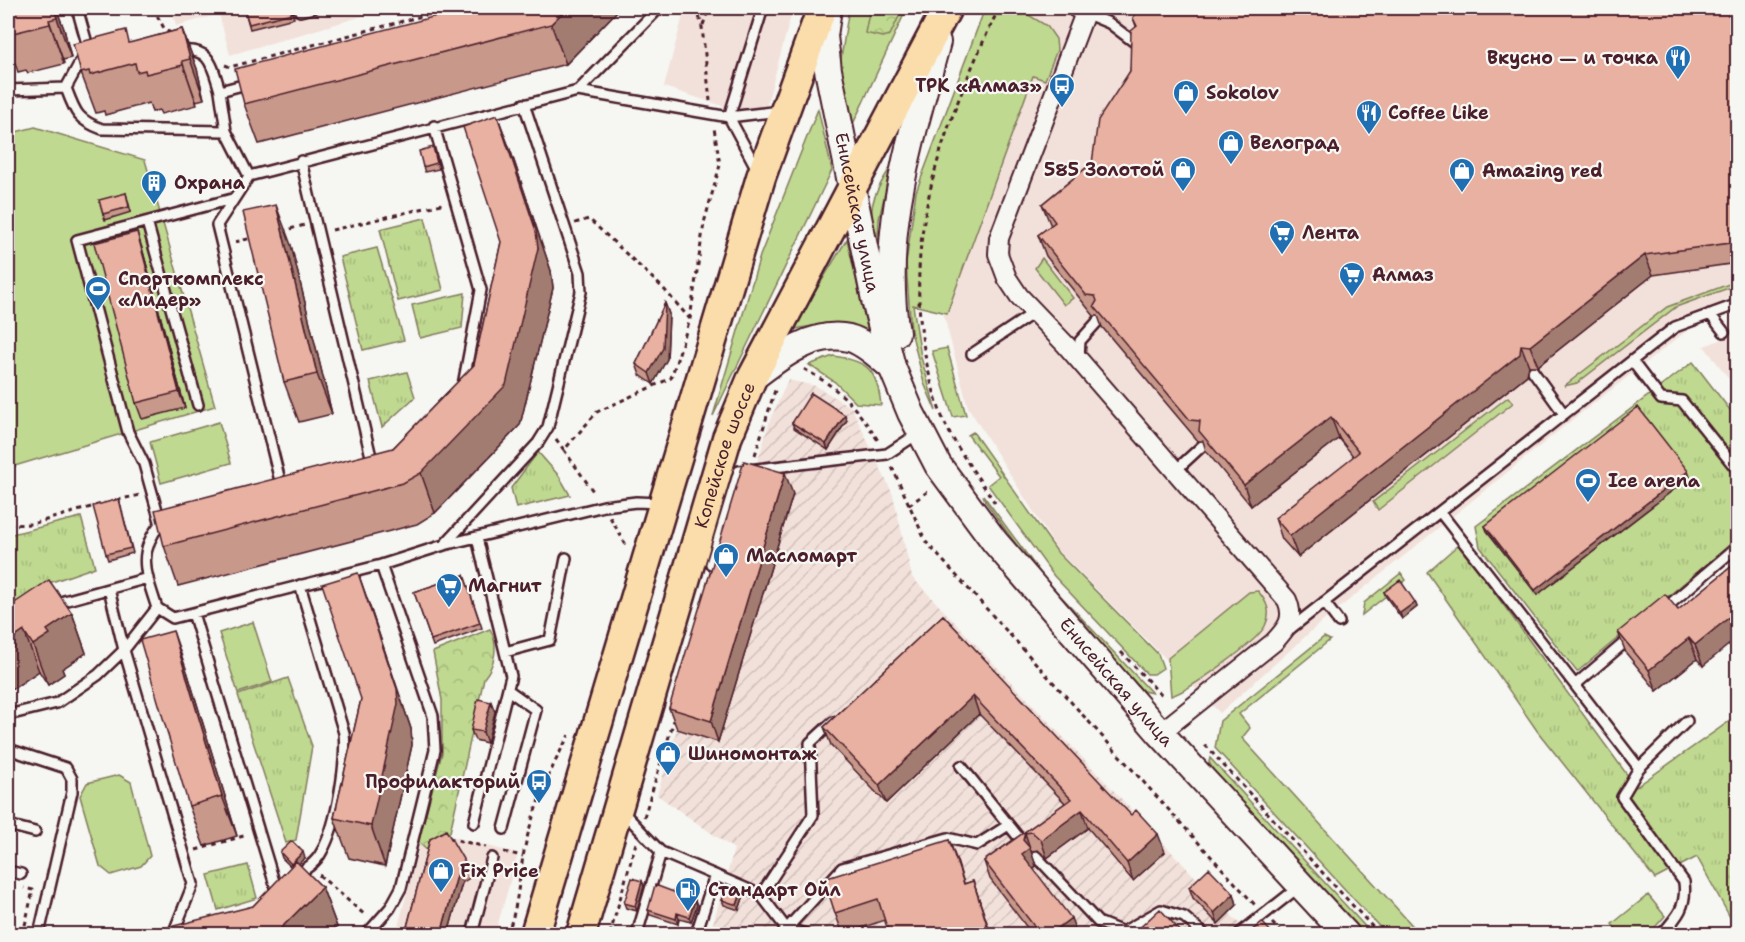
<svg xmlns="http://www.w3.org/2000/svg" width="1745" height="942" font-family="'Shantell Sans',sans-serif">
<defs>
<pattern id="industrial-furrows" width="10" height="10" patternUnits="userSpaceOnUse" patternTransform="scale(1.5)"><rect width="10" height="10" fill="#f2e1da"/><path d="M-1 1l2-2M0 10L10 0M9 11l2-2" fill="none" stroke="#d1c1bb"/></pattern>
<pattern id="forest-crowns" width="20" height="18" patternUnits="userSpaceOnUse" patternTransform="scale(1.5)"><rect width="20" height="18" fill="#bfd990"/><path d="M2 6a3 3 0 1 1 6 0M12 15a3 3 0 1 1 6 0" fill="none" stroke="#a6ba7c"/></pattern>
<pattern id="park-tufts" width="24" height="20" patternUnits="userSpaceOnUse" patternTransform="scale(1.5)"><rect width="24" height="20" fill="#bfd990"/><path d="M3 7l-1-3M5 7V3M7 7l1-3M15 17l-1-3M17 17v-4M19 17l1-3" fill="none" stroke="#a6ba7c"/></pattern>
</defs>
<rect width="100%" height="100%" fill="#f6f6f2"/>
<filter id="ink" filterUnits="userSpaceOnUse"><feTurbulence type="fractalNoise" baseFrequency=".0167" numOctaves="2"/><feDisplacementMap in="SourceGraphic" scale="12" xChannelSelector="R" yChannelSelector="G"/><feConvolveMatrix kernelMatrix="1 2 1 2 8 2 1 2 1" color-interpolation-filters="sRGB"/></filter>
<g filter="url(#ink)">
<path fill="#f2e1da" d="M172 8H390L230 55 219 14 176 26Z
M685 8H793L763 119 664 87Z
M1012 8H1737V292L1567 424 1317 626 1220 713 1058 551 968 407 929 259Z
M1737 334H1738L1737 389 1704 346Z
M424 829 518 854 495 934H396Z"/>
<path fill="url(#industrial-furrows)" d="M788 380 816 386 852 408 893 495 912 577 1249 934H710L734 849 657 795 770 420Z"/>
<path fill="#bfd990" stroke="#847c5e" stroke-width="1.5" d="M849 8H907L852 126 840 65Z
M985 8H1017L1047 26 1056 39 1057 50 1045 80 1033 76 947 313 913 305 921 357 936 411 924 383 911 331 906 263 916 192Z
M818 109 832 170 713 416 760 256Z
M35 127 145 160 215 406 8 468V134Z
M891 167 879 219 877 255C870 212 866 204 891 167Z
M847 239 869 337C839 323 824 322 792 330Z
M1042 258 1073 298 1064 305 1035 268Z
M1737 281V285L1676 307 1577 383 1564 386 1667 307Z
M947 348 966 415 953 417 932 351Z
M833 356C868 361 877 369 881 405L856 403 835 382 809 365Z
M1508 397 1513 403 1378 510 1373 502Z
M219 422 231 463 161 483 150 442Z
M973 432 1058 553 1158 654 1163 668 1154 674H1147L1054 576 988 485 999 476 968 435Z
M983 495 1044 578 1152 693 1143 691 1041 579 985 501Z
M1401 573 1406 580 1362 615 1364 603Z
M1258 591C1267 602 1272 612 1265 626 1256 643 1190 690 1171 696L1168 658 1249 592Z
M253 622 272 682 238 693 219 633Z
M1324 637 1330 640 1239 714 1250 728 1242 738 1420 934H1386L1215 748 1220 721Z
M1210 758 1372 934H1365L1215 773 1209 762Z
M119 775 131 782 150 856 141 866 111 875 100 866 80 796 87 783Z
M1648 895 1665 916 1649 934H1620L1612 924Z"/>
<path fill="url(#forest-crowns)" stroke="#847c5e" stroke-width="1.5" d="M870 8H903L890 35 882 37 865 33Z
M490 629C499 645 495 665 484 678L450 832 429 852 418 842 442 753V700L433 652Z"/>
<path fill="url(#park-tufts)" stroke="#847c5e" stroke-width="1.5" d="M425 218 443 290 398 301 380 229Z
M377 248 404 340 363 350 340 257Z
M465 293 462 328 420 338 412 305Z
M1693 362 1737 419V539L1577 672 1480 547 1476 526Z
M407 372 415 397 382 427 370 381Z
M538 452 559 476 570 495 516 508 511 488Z
M81 517 95 567 49 583 8 610V535Z
M1459 544 1636 787 1737 716V915L1731 919 1697 857 1655 879 1538 732 1427 572Z
M288 678 312 746 296 840 286 843 238 695Z
M248 865 257 898 218 910 208 875Z"/>
<g fill="none" stroke-linecap="round" stroke-linejoin="round">
<defs>
<path id="lane" d="M77 8 88 47 92 48
M299 8 300 11 313 8
M1085 13 1109 23 1138 45
M177 52C210 45 212 65 220 91L250 83
M66 88 84 55
M8 90 66 88C75 112 77 120 102 129L226 131 249 176 578 91 729 117 763 8
M220 91 226 131
M578 91 659 8
M434 126 481 290 463 385
M301 161 373 465
M758 171 729 117 780 111
M249 176 217 225 282 489
M147 222 198 405
M1710 314 1724 332
M972 354 1035 312
M1079 357 1080 341 1098 321
M1632 361 1661 399 1682 401 1738 471
M1533 371 1564 414
M1175 471 1202 446
M1440 512 1575 685 1630 638
M160 521 144 464 128 432 77 240 232 199
M167 521 161 523C136 553 146 574 157 608L173 618 381 565 444 545 604 506 636 502 660 503
M444 545 538 443 548 427 581 292 580 273 524 104
M711 564 739 471 887 454 919 433
M109 589 124 650 193 884 173 934
M1324 602 1339 622
M53 604 148 578
M1663 610 1738 546
M193 613 275 885V895
M1290 629 1675 327 1738 304
M505 652 550 640 566 558
M1575 685 1639 768
M8 715 57 703 98 675 124 650 157 608
M8 749 66 768 72 779V792L39 934
M961 766 1024 844
M622 811 661 852 761 895 786 928 805 934
M474 823 511 676 477 538
M8 825 35 832
M504 829 536 710 508 690
M1036 856 1098 922 1123 932 1161 910 1184 917 1204 934
M8 871 21 874
M295 875C306 869 316 863 322 851 337 825 347 762 344 733L300 585
M761 895 813 815 810 743 833 722
M367 934 390 908 401 888 435 750 433 716 381 565
M472 934 492 858
M637 934 661 852
M696 934 715 875
M782 934 842 868 948 838 977 845 1007 826
M1239 934 1300 886
M1662 934C1678 916 1687 906 1684 882L1622 797 1639 768 1687 721"/>
<path id="street" d="M1076 8 1085 13 999 238 998 254 1007 278 1019 296 1066 345 1287 600C1295 619 1287 628 1274 642L1160 733"/>
<g id="secondary">
<path id="s1" d="M828 8 824 36 828 70 875 300 892 367 911 413 938 465 995 542 1160 733 1346 934"/>
<path d="M896 333C880 231 911 140 937 42"/>
<path d="M752 378C779 357 813 330 849 338 865 342 879 357 892 367"/>
</g>
<g id="primary">
<path d="M535 934 761 177 822 8"/>
<path id="s2" d="M581 934 727 438 752 378 947 8"/>
</g>
</defs>
<use href="#lane" stroke="#4a1f2b" stroke-width="14"/>
<use href="#street" stroke="#4a1f2b" stroke-width="22"/>
<use href="#secondary" stroke="#4a1f2b" stroke-width="30"/>
<use href="#primary" stroke="#4a1f2b" stroke-width="33"/>
<path stroke="#4a1f2b" stroke-width="3" stroke-dasharray="4.5 4.5" stroke-linecap="butt" d="M153 8 165 30 173 34
M697 8 702 27 710 101
M441 11 455 8
M703 25 709 8
M225 65 230 67 441 11 442 8
M575 223 589 219 663 288 690 319
M332 230 442 204
M282 231 305 225
M235 242 252 238
M804 369C841 389 856 407 879 442
M556 439 564 450 597 412 671 378 690 319 704 223 720 165 714 128
M564 450 595 494
M755 455 776 387
M892 467 926 542 1255 905
M117 500 140 495
M995 503C977 475 953 445 941 414 889 267 936 140 999 8
M909 505 930 490
M610 517 626 545
M8 525 32 524 105 503
M1121 652 1163 697
M1205 745 1379 934
M644 817 675 717
M449 838 486 847
M196 850 247 835
M504 852 523 856
M319 875 366 916
M1272 923 1283 934
M23 934 33 890 24 888
M507 934C518 908 518 884 523 857 530 816 549 771 569 735
M610 934 636 843"/>
<use href="#lane" stroke="#f6f6f2" stroke-width="9"/>
<use href="#street" stroke="#f6f6f2" stroke-width="18"/>
<use href="#secondary" stroke="#f6f6f2" stroke-width="26"/>
<use href="#primary" stroke="#faddab" stroke-width="28"/>
</g>
<path fill="#c8988a" stroke="#4a1f2b" stroke-width="1.5" d="M8 8H56L64 29 71 58 63 60 64 64 28 73 26 70 18 72 15 63 8 64Z
M244 8H291L294 18 250 29Z
M467 8H620L566 64 259 144 244 104Z
M1737 8V263L1653 275 1538 366H1529L1527 375 1298 557 1282 539 1275 518 1354 457 1339 438 1251 506 1206 451 1203 441H1198L1102 327 1098 316H1094L1046 256 1038 235 1051 226 1042 204 1092 163 1130 71 1136 26 1133 18Z
M182 29 197 69 204 99 196 101 197 105 161 114 159 110 152 112 149 103 105 115 104 111 96 113 81 73 131 43Z
M497 115 512 155 551 271 553 288 520 425 435 513 417 524 178 586 164 546 393 448 474 365 501 242Z
M435 153 439 169 425 172 423 167Z
M126 193 131 212 105 220 103 214Z
M291 245 332 414 299 422 284 382Z
M142 248 185 408 142 419 136 403Z
M665 303 669 314 667 359 653 384 640 375 636 364Z
M847 420 828 450 794 428 792 423Z
M1690 477 1537 595 1487 531 1485 526Z
M793 494 718 742 677 729 669 708Z
M119 499 133 553 108 560 106 554Z
M1737 562 1703 666 1697 659 1657 691 1626 653 1618 632 1678 610Z
M358 573 372 613 411 729 412 745 385 866 349 858 334 818 361 699Z
M464 575 482 628 433 646 414 592Z
M1384 592 1415 602 1417 607 1402 619 1386 597Z
M8 602 10 606 72 613 86 653 62 669 64 674 48 685 39 671 8 692Z
M943 615 1165 852 1133 881 1088 828 1047 858 1038 850 1032 851 1031 852 1036 866 1033 869 1077 934H1032L990 879 984 861 1065 803 979 714 886 803 831 745 824 727Z
M187 671 237 836 204 846 189 806Z
M491 702 495 712 487 743 475 740 471 730Z
M430 839 467 866 471 877 462 883 448 934H410L407 927Z
M949 840 964 884 973 881 980 902 885 920 843 934 835 913Z
M280 852 305 858 298 864 322 887 337 927 253 906 291 867 282 858Z
M642 881 644 886 637 911 626 908 624 903Z
M1189 887 1234 894 1237 905 1218 924 1193 898Z
M744 895 739 910 724 905 722 900Z
M697 905 691 922 679 919 678 924 650 915 648 910Z"/>
<path fill="#a37c71" stroke="#4a1f2b" stroke-width="1.5" d="M54 8H56L64 29 71 58 57 18Z
M567 8H620L566 64 551 24Z
M49 20 63 60 64 64 50 24Z
M182 29 197 69 204 99 190 59Z
M182 61 196 101 197 105Z
M497 115 512 155 551 271 553 288 520 425 435 513 421 473 538 248Z
M276 205 291 245 332 414 317 374Z
M137 232 142 248 185 408 179 392Z
M1645 255 1653 275 1538 366 1530 346Z
M665 303 669 314 667 359 653 384 649 373Z
M1521 345 1529 366 1527 375 1298 557 1290 536Z
M845 415 847 420 828 450 826 444Z
M1331 417 1339 438 1251 506 1244 485Z
M1688 471 1690 477 1537 595 1535 590Z
M785 473 793 494 718 742 711 721Z
M358 573 372 613 411 729 412 745 385 866 371 826Z
M1415 602 1417 607 1402 619 1400 613Z
M1737 611V638L1703 666 1695 645Z
M72 613 86 653 62 669 64 674 48 685 33 645 47 630Z
M24 631 39 671 8 692V642Z
M173 631 187 671 237 836 222 796Z
M1689 638 1697 659 1657 691 1649 670Z
M973 696 979 714 886 803 879 785Z
M491 702 495 712 487 743 483 732Z
M1082 810 1088 828 1047 858 1041 840Z
M1025 833 1036 866 1028 872 1022 854 1023 840Z
M1158 834 1165 852 1133 881 1127 863Z
M949 840 957 861 971 905 964 884Z
M303 852 305 858 293 869 291 864Z
M458 872 462 883 448 934H441Z
M8 878 12 891 8 910Z
M642 881 644 886 637 911 635 906Z
M973 881 980 902 991 934H990Z
M322 887 337 927 329 934H275Z
M742 890 744 895 739 910 737 905Z
M1234 894 1237 905 1218 924 1214 913Z
M695 900 697 905 691 922 689 917Z
M677 913 679 919 678 924 676 919Z
M1071 918 1077 934H1050Z"/>
<path fill="#e9b1a1" stroke="#4a1f2b" stroke-width="1.5" d="M8 8H54L57 18 49 20 50 24 13 33 12 29 8 31Z
M244 8H291L292 13 249 24Z
M467 8H567L551 24 244 104 235 69Z
M1138 8H1737V242L1645 255 1530 346 1521 345 1520 354 1290 536 1275 518 1359 452 1331 417 1244 485 1199 431 1200 421 1190 420 1094 306 1097 301 1095 296 1086 295 1038 235 1055 222 1042 204 1092 163 1098 120 1130 71 1131 31 1137 26 1133 18Z
M182 29 190 59 182 61 183 65 146 74 145 70 137 72 135 63 90 75 89 71 81 73 73 44 126 30 129 43Z
M497 115 536 231 538 248 506 385 421 473 403 483 164 546 155 510 393 448 474 365 501 242 463 127Z
M433 147 437 163 423 167 419 151Z
M126 193 129 207 103 214 99 200Z
M276 205 317 374 284 382 243 212Z
M137 232 179 392 136 403 94 243Z
M665 303 663 348 649 373 636 364Z
M811 393 845 415 826 444 792 423Z
M1638 407 1688 471 1535 590 1485 526Z
M744 461 785 473 711 721 669 708Z
M119 499 131 548 106 554 93 506Z
M1737 562V611L1695 645 1689 638 1649 670 1618 632 1665 594 1678 610Z
M358 573 397 689 398 704 371 826 334 818 361 699 322 584Z
M464 575 480 623 431 640 414 592Z
M49 580 72 613 47 630 50 634 33 645 24 631 8 642V602L10 606Z
M1400 580 1415 602 1400 613 1384 592Z
M943 615 1131 815 1136 810 1158 834 1127 863 1082 810 1041 840 1032 832 1025 833 1023 840 1030 848 1022 854 1071 918 1050 934H1040L984 861 1071 799 973 696 879 785 824 727Z
M173 631 222 796 189 806 140 640Z
M478 699 491 702 483 732 471 730Z
M446 830 467 866 458 872 441 934H436L407 927 430 839Z
M949 840 964 884 973 881 990 934H889L878 899 835 913 824 879Z
M292 841 303 852 291 864 280 852Z
M296 861 322 887 275 934H142L253 906Z
M1209 868 1234 894 1214 913 1189 887Z
M632 878 642 881 635 906 624 903Z
M727 884 742 890 737 905 722 900Z
M655 885 695 900 689 917 677 913 676 919 648 910Z
M1160 909 1183 934H1133Z
M1262 922 1273 934H1248Z"/>
</g>
<defs>
<symbol id="restaurant-pin" viewBox="-11 -11 22 30"><path d="M0 17L-7.5 6A9.5 9.5 0 1 1 7.5 6Z" fill="#1f6fb2" stroke="#f6f6f2"/><path d="M-5-6h1v4h1v-4h1v4h1v-4h1v5L-1.5 .5V6h-2V.5L-5-1ZM5-6V6H3V1.5H1.5Q1.5-4 5-6Z" fill="#fff"/></symbol>
<symbol id="bus-pin" viewBox="-11 -11 22 30"><path d="M0 17L-7.5 6A9.5 9.5 0 1 1 7.5 6Z" fill="#1f6fb2" stroke="#f6f6f2"/><path d="M-5-6H5V4H4V6H2V4H-2V6H-4V4H-5ZM-3.5-4V0h7V-4ZM-3.5 1.2v1.5H-2V1.2ZM2 1.2v1.5H3.5V1.2Z" fill="#fff"/></symbol>
<symbol id="shop-pin" viewBox="-11 -11 22 30"><path d="M0 17L-7.5 6A9.5 9.5 0 1 1 7.5 6Z" fill="#1f6fb2" stroke="#f6f6f2"/><path d="M-5-2.5h2.3a2.7 3.5 0 0 1 5.4 0H5L5.5 6h-11ZM-1.5-2.5h3a1.5 2.3 0 0 0-3 0Z" fill="#fff"/></symbol>
<symbol id="building-pin" viewBox="-11 -11 22 30"><path d="M0 17L-7.5 6A9.5 9.5 0 1 1 7.5 6Z" fill="#1f6fb2" stroke="#f6f6f2"/><path d="M-4-6H4V6H1V3H-1V6H-4ZM-2.5-4.3h1.7v1.8h-1.7ZM.8-4.3h1.7v1.8H.8ZM-2.5-1h1.7V.8h-1.7ZM.8-1h1.7V.8H.8Z" fill="#fff"/></symbol>
<symbol id="supermarket-pin" viewBox="-11 -11 22 30"><path d="M0 17L-7.5 6A9.5 9.5 0 1 1 7.5 6Z" fill="#1f6fb2" stroke="#f6f6f2"/><path d="M-6-5.5h2.5l.6 2H6L4.5 2H-2.5L-4.4-4H-6ZM-1.5 3.2a1.3 1.3 0 1 0 .1 0ZM3 3.2a1.3 1.3 0 1 0 .1 0Z" fill="#fff"/></symbol>
<symbol id="stadium-pin" viewBox="-11 -11 22 30"><path d="M0 17L-7.5 6A9.5 9.5 0 1 1 7.5 6Z" fill="#1f6fb2" stroke="#f6f6f2"/><path d="M0-5a6.5 5 0 1 0 0 10a6.5 5 0 1 0 0-10ZM-3.5-1.8h7v3.6h-7Z" fill="#fff"/></symbol>
<symbol id="fuel-pin" viewBox="-11 -11 22 30"><path d="M0 17L-7.5 6A9.5 9.5 0 1 1 7.5 6Z" fill="#1f6fb2" stroke="#f6f6f2"/><path d="M-5.5-6h7V0h2V4h1.3V-2.5L3-4.5l.8-.8L6-3V5H2.5V1h-1V6h-7ZM-4.2-4.7v3.2H.2V-4.7Z" fill="#fff"/></symbol>
</defs>
<g fill-rule="evenodd">
<use href="#restaurant-pin" x="1663" y="43" width="30" height="40"/>
<use href="#bus-pin" x="1047" y="71" width="30" height="40"/>
<use href="#shop-pin" x="1171" y="78" width="30" height="40"/>
<use href="#restaurant-pin" x="1354" y="98" width="30" height="40"/>
<use href="#shop-pin" x="1216" y="128" width="30" height="40"/>
<use href="#shop-pin" x="1168" y="155" width="30" height="40"/>
<use href="#shop-pin" x="1447" y="156" width="30" height="40"/>
<use href="#building-pin" x="139" y="168" width="30" height="40"/>
<use href="#supermarket-pin" x="1267" y="218" width="30" height="40"/>
<use href="#supermarket-pin" x="1337" y="260" width="30" height="40"/>
<use href="#stadium-pin" x="83" y="274" width="30" height="40"/>
<use href="#stadium-pin" x="1573" y="466" width="30" height="40"/>
<use href="#shop-pin" x="711" y="541" width="30" height="40"/>
<use href="#supermarket-pin" x="434" y="571" width="30" height="40"/>
<use href="#shop-pin" x="653" y="739" width="30" height="40"/>
<use href="#bus-pin" x="524" y="767" width="30" height="40"/>
<use href="#shop-pin" x="426" y="856" width="30" height="40"/>
<use href="#fuel-pin" x="673" y="875" width="30" height="40"/>
</g>
<g text-anchor="middle" stroke-width="4.5" stroke-linejoin="round" paint-order="stroke">
<g font-size="18" font-weight="bold" fill="#4a1f2b" stroke="#f6f6f2" text-anchor="start">
<text x="1658" y="64" text-anchor="end">Вкусно — и точка</text>
<text x="1042" y="92" text-anchor="end">ТРК «Алмаз»</text>
<text x="1206" y="99">Sokolov</text>
<text x="1388" y="119">Coffee Like</text>
<text x="1250" y="149">Велоград</text>
<text x="1164" y="176" text-anchor="end">585 Золотой</text>
<text x="1482" y="177">Amazing red</text>
<text x="174" y="189">Охрана</text>
<text x="1302" y="239">Лента</text>
<text x="1372" y="281">Алмаз</text>
<text x="118" y="285">Спорткомплекс<tspan x="118" dy="21">«Лидер»</tspan></text>
<text x="1608" y="487">Ice arena</text>
<text x="746" y="562">Масломарт</text>
<text x="468" y="592">Магнит</text>
<text x="688" y="760">Шиномонтаж</text>
<text x="520" y="788" text-anchor="end">Профилакторий</text>
<text x="460" y="877">Fix Price</text>
<text x="708" y="896">Стандарт Ойл</text>
</g>
<g font-size="18" fill="#4a1f2b" stroke="#f6f6f2">
<text dy="6" stroke="none"><textPath href="#s1" startOffset="208">Енисейская улица</textPath></text>
<text dy="6" stroke="none"><textPath href="#s2" startOffset="500">Копейское шоссе</textPath></text>
<text dy="6" stroke="none"><textPath href="#s1" startOffset="756">Енисейская улица</textPath></text>
</g>
</g>
<rect width="1745" height="942" fill="none" stroke="#f6f6f2" stroke-width="30"/>
<rect x="15" y="15" width="1715" height="912" fill="none" stroke="#4a1f2b" stroke-width="2" filter="url(#ink)"/>
</svg>
